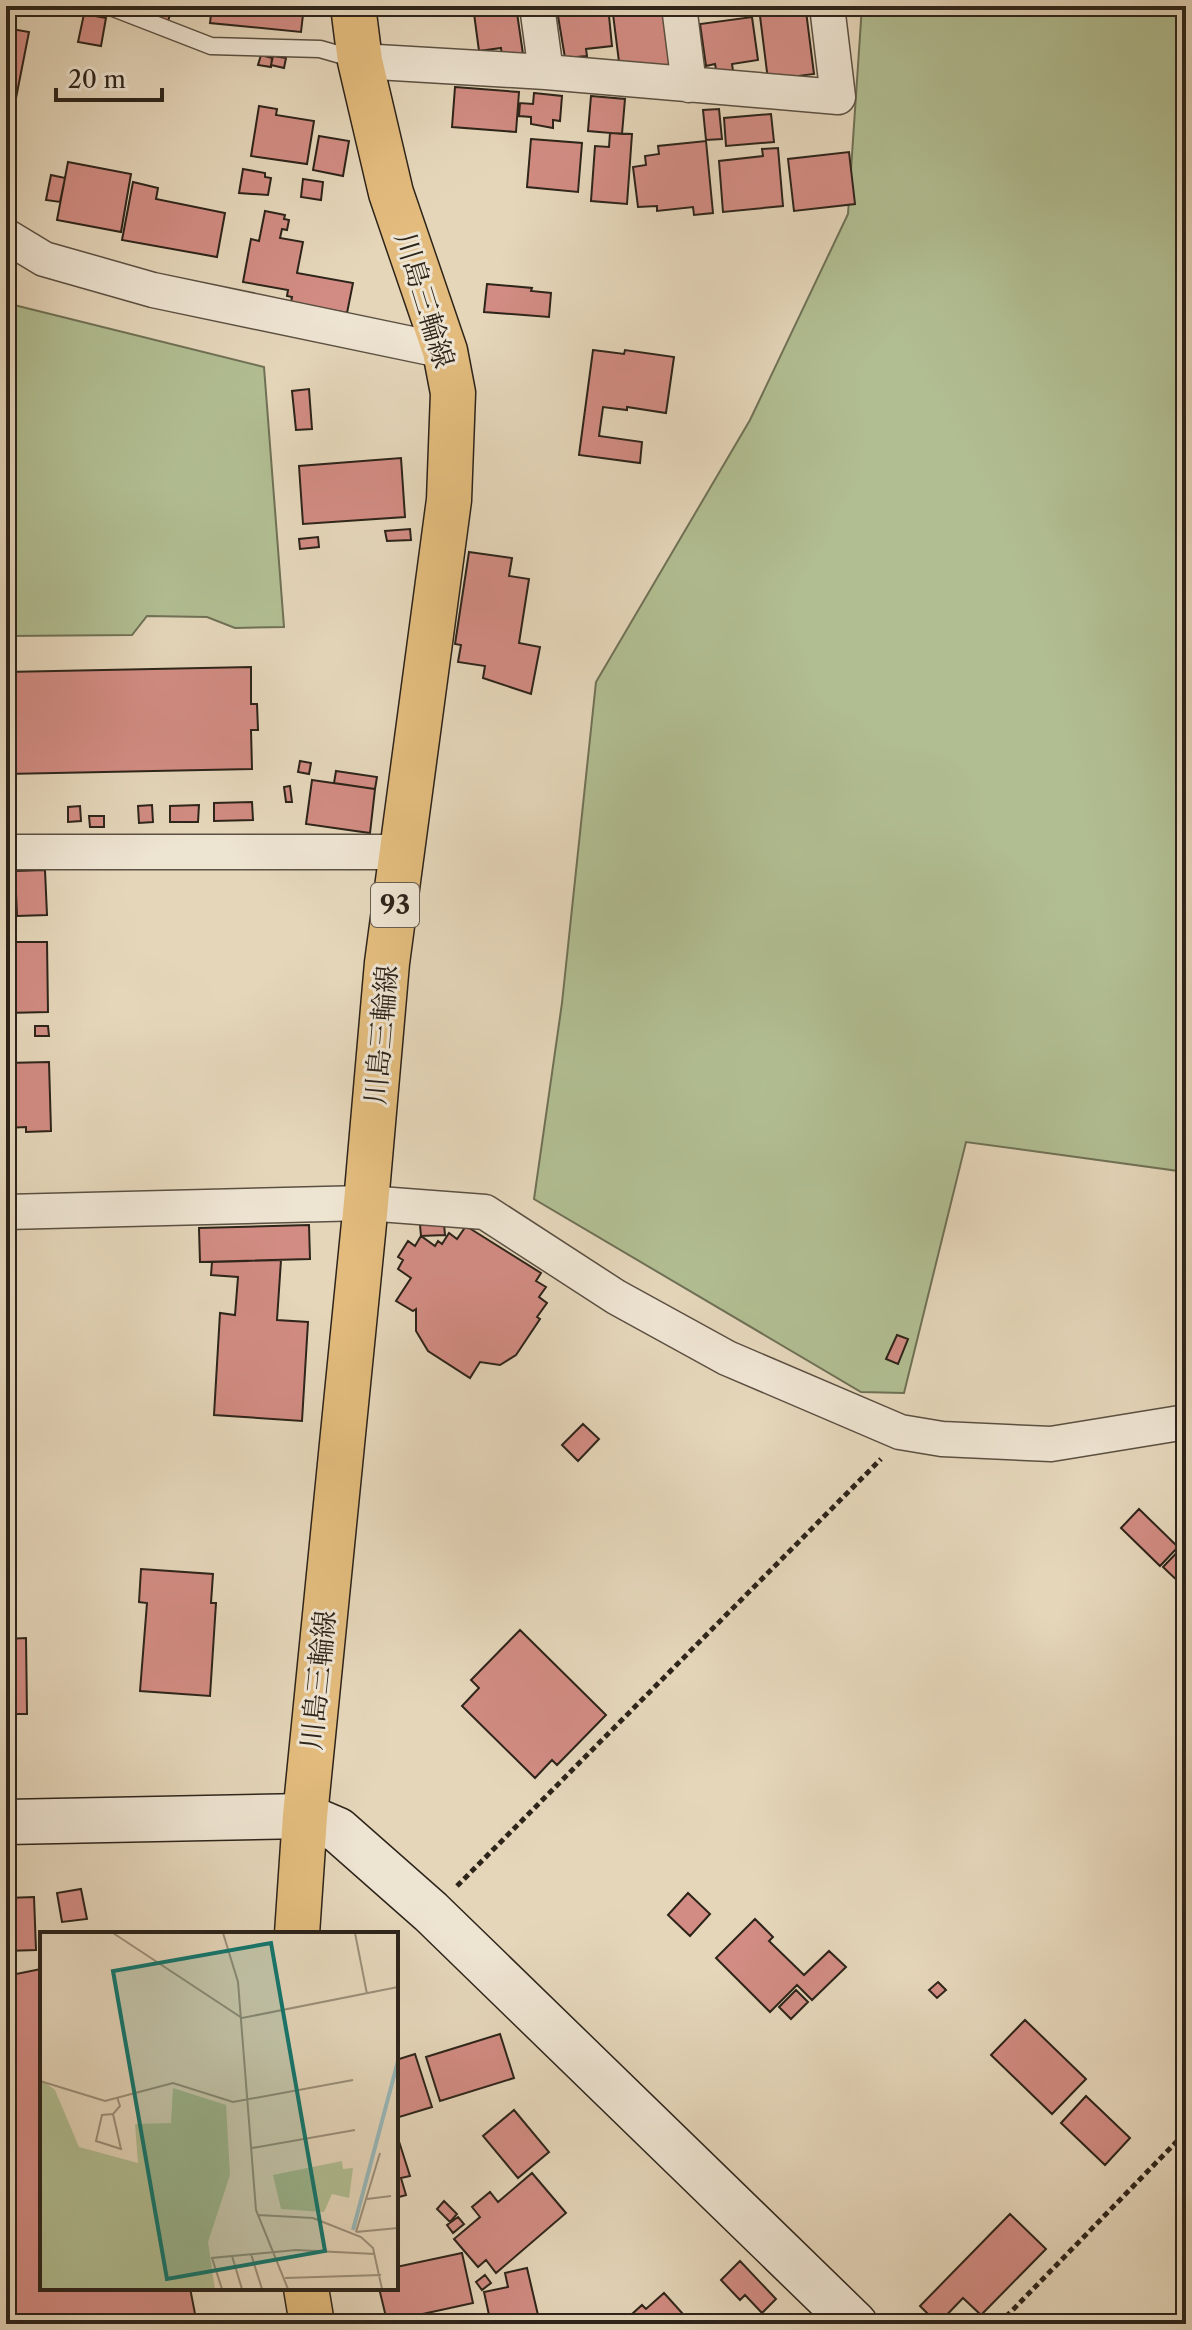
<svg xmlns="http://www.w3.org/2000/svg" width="1192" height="2330" font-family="'Libre Caslon Text','Noto Serif JP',serif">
<rect width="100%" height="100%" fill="#e5d6ba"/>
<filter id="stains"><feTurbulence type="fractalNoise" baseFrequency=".0025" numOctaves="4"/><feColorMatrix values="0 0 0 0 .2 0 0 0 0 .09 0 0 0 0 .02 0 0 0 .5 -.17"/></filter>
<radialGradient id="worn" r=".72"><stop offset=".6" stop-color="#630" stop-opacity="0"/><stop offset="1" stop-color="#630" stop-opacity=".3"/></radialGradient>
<path fill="#b1be92" stroke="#6f7156" stroke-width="2" d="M862 6H1186V1172L966 1142 904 1393 861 1392 534 1199 562 1003 596 682 750 420 848 214Z
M6 303 264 367 284 627 235 628 207 617 147 616 132 635 6 636Z"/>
<path fill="#d28c83" stroke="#2d241a" stroke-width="2" d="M126 6H173L168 21Z
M212 6H304L301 32 210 23Z
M473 6H494L495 9 516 6 523 54 502 57 501 48 479 51Z
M589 6H608L612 46 586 49 587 56 565 58 557 10Z
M612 6H646V9L667 6 675 68 620 70Z
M764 6H795L796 12 806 11 814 74 768 80 760 16 766 15Z
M84 14 106 18 101 46 78 42Z
M752 17 758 60 732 64 733 71 717 74 715 64 706 66 700 24Z
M6 28 29 32 16 98 6 96Z
M261 55 272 58 271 67 258 65Z
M273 56 286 58 284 68 271 65Z
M455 87 519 92 516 132 452 127Z
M534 93 562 96 560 121 553 120V128L531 124V117L519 116 520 103 533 104Z
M591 96 625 99 622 134 588 131Z
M259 106 277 109 276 115 314 121 307 164 251 156Z
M719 109 722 139 706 140 703 110Z
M771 114 774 142 726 146 724 118Z
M610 133 632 134 627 204 591 201 595 146 609 147Z
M319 136 349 141 343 176 313 170Z
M531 139 582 143 578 192 527 187Z
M706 141 713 213 694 215 693 207 657 211V206L638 207 633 167 646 165 645 156 659 154 658 146Z
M778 148 783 206 723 212 719 161 763 156 762 149Z
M849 152 855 204 794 211 788 159Z
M68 162 131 174 121 232 57 220Z
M243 169 265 173V177L271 178 268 195 239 193Z
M51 175 65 178 60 202 46 200Z
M303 179 323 182 321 200 301 197Z
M133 182 158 188 156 199 225 213 217 257 122 240Z
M265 211 285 215 284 219 289 220 287 230 282 229 280 238 303 242 297 273 353 283 347 313 291 302 292 297 287 296 288 290 243 282 251 239 259 241Z
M487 284 532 288 531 291 551 293 549 317 484 312Z
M593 350 624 354 625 350 674 357 666 413 627 407V410L603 407 599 436 642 442 640 463 579 455Z
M309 389 312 429 296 430 292 391Z
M401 458 405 517 303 524 299 466Z
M410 529 411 540 387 541 385 531Z
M318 537 319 547 300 549 299 539Z
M469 552 512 558 509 576 529 579 519 643 540 647 531 694 483 678 485 666 458 662 461 645 455 644Z
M251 667V704H257L258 730H251L252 769 6 774V672Z
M300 761 311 763 309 774 298 772Z
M336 771 377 777 375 789 334 783Z
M312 780 375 789 370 833 306 824Z
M290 786 292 802H286L284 787Z
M252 802 253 820 214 821V803Z
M152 805 153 822 139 823 138 806Z
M199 805 198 822H170V806Z
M80 806 81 821 68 822V807Z
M89 816H104V827H90Z
M45 870 47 915 17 916 15 871Z
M6 942H47L48 1012 6 1013Z
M35 1026H48L49 1036H35Z
M49 1062 51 1131 26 1132V1127L6 1128V1063Z
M444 1224 445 1235 421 1236 420 1225Z
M309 1225 310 1259 200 1262 199 1228Z
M466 1226 541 1273 536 1281 546 1287 539 1297 547 1303 537 1317 540 1319 516 1355 500 1365 480 1362 470 1378 428 1351 416 1331V1309L413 1311 396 1301 411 1278 398 1269 403 1260 398 1257 408 1241 415 1246 421 1236 435 1246 438 1241 442 1244 449 1233 457 1239Z
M281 1260 277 1320 308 1322 302 1421 214 1415 220 1313 235 1315 238 1277 211 1275 212 1262Z
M897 1335 908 1339 898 1364 886 1359Z
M583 1424 599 1439 578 1461 562 1445Z
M1139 1509 1178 1547 1160 1566 1121 1528Z
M1186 1543V1589L1163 1567Z
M141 1569 213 1574 211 1603H216L210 1696 140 1691 147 1603 139 1602Z
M520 1630 606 1715 557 1765 552 1760 535 1778 462 1706 479 1688 471 1680Z
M26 1638 27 1714H6V1639Z
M81 1889 87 1919 62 1922 57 1893Z
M688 1893 710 1914 690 1936 668 1915Z
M34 1897 36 1950 6 1951V1898Z
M755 1919 773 1937 769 1941 804 1975 829 1951 846 1967 812 2000 797 1985 770 2012 716 1958Z
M42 1960V2288H190L197 2324H6V1976L41 1969 39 1961Z
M938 1982 946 1990 937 1998 929 1990Z
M796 1990 808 2002 791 2019 779 2007Z
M1025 2020 1086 2079 1052 2114 991 2055Z
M500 2034 514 2078 440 2101 426 2057Z
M415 2054 432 2107 396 2118V2060Z
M1086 2096 1130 2138 1105 2165 1061 2123Z
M514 2110 549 2152 518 2178 483 2136Z
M396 2132 410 2176 401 2178 406 2195 396 2198Z
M532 2173 566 2213 496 2273 486 2260 478 2267 454 2239 480 2217 472 2207 490 2192 498 2202Z
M444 2201 457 2214 450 2222 437 2209Z
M1010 2214 1046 2249 981 2315 963 2298 938 2324 920 2306Z
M458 2217 464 2224 453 2233 447 2225Z
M462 2253 473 2303 395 2320 394 2315 386 2317 379 2288H396V2267Z
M740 2261 776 2299 762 2313 745 2295 740 2300 721 2280Z
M527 2268 538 2315 491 2324 484 2292 508 2287 505 2273Z
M485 2275 491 2283 482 2290 476 2282Z
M664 2293 692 2324H621L642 2305 646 2309Z"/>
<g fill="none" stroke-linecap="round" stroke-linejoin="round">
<defs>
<path id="lane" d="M108 6 211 46 320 49 355 59"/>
<path id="street" d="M537 6 546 72
M679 6 689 85
M360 61 546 72 838 97 827 6
M6 236 44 259 153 290 445 351
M6 852H402
M6 1212 366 1203 485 1212 616 1297 727 1358 900 1432 942 1439 1051 1444 1186 1422"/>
<path id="secondary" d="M6 1822 305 1816 338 1830 431 1912 855 2324"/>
<path id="primary" d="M297 1934 305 1816 366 1203 387 963 449 500 453 393 445 351 391 193 360 61 353 6
M306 2288 312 2324"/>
</defs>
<use href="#lane" stroke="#5b5042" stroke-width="19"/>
<use href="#street" stroke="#5b5042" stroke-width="37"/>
<use href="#secondary" stroke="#2d241a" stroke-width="47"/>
<use href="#primary" stroke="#2d241a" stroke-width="47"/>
<path stroke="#2d241a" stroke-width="5" stroke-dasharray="6 4" stroke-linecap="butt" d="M457 1886 881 1459
M999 2324 1186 2132"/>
<use href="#lane" stroke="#eee4d2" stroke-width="16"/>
<use href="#street" stroke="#eee4d2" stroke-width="34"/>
<use href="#secondary" stroke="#eee4d2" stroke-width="44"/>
<use href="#primary" stroke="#e2bb7d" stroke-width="44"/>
</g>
<g text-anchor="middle" stroke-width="6" stroke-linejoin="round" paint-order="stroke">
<rect fill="#eee4d2" stroke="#675e51" stroke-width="2" x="371" y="883" width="48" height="44" rx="6"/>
<g font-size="26" font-weight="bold" fill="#2d241a">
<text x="395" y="914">93</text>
</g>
<g font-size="28" fill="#2d241a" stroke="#eee4d2">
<text transform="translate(425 300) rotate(73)" y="10">川島三輪線</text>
<text transform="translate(381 1035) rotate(-85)" y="10">川島三輪線</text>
<text transform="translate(318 1680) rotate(-84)" y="10">川島三輪線</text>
</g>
</g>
<g transform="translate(40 1932)">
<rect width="358" height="358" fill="#e5d6ba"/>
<path d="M0 147 15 158 39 215 98 231 95 192 131 191 133 156 186 173 190 243 168 310 175 357H0ZM302 229 303 237 313 236 309 266 292 262 284 280 241 277 233 243Z" fill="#b1be92"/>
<path fill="none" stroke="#98b7b8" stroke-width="4" d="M313 298 358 129"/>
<path fill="none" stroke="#9b8f7a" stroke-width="2" d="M73 1 202 86 358 55M183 1 198 50 216 278 248 357M315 1 327 62M0 149 65 169 133 151 193 170 313 148M73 182 62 183 56 209 81 217 73 182 80 174 77 165M212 216 315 198M327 267 351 264M218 283 273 286 321 305 333 316 342 357M316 300 340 221M316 300 358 296M211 322 222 357M192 324 202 357M245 346 341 343M182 357 172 326 256 318 335 322"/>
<path fill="#0f766e" fill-opacity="0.15" stroke="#0f766e" stroke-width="4" d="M231 11 285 319 127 347 73 39Z"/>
<rect width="358" height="358" fill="none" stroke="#2d241a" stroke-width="4"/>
</g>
<rect width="1192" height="2330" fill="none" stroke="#e5d6ba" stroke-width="32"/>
<rect x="8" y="8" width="1176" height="2314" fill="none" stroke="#2d241a" stroke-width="4"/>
<rect x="16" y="16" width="1160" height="2298" fill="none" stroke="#2d241a" stroke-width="2"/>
<path d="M56 88v12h106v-12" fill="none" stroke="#2d241a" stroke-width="4"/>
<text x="68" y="88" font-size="24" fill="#2d241a" stroke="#eee4d2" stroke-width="6" paint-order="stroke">20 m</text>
<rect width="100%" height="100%" filter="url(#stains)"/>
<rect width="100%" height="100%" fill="url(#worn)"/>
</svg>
